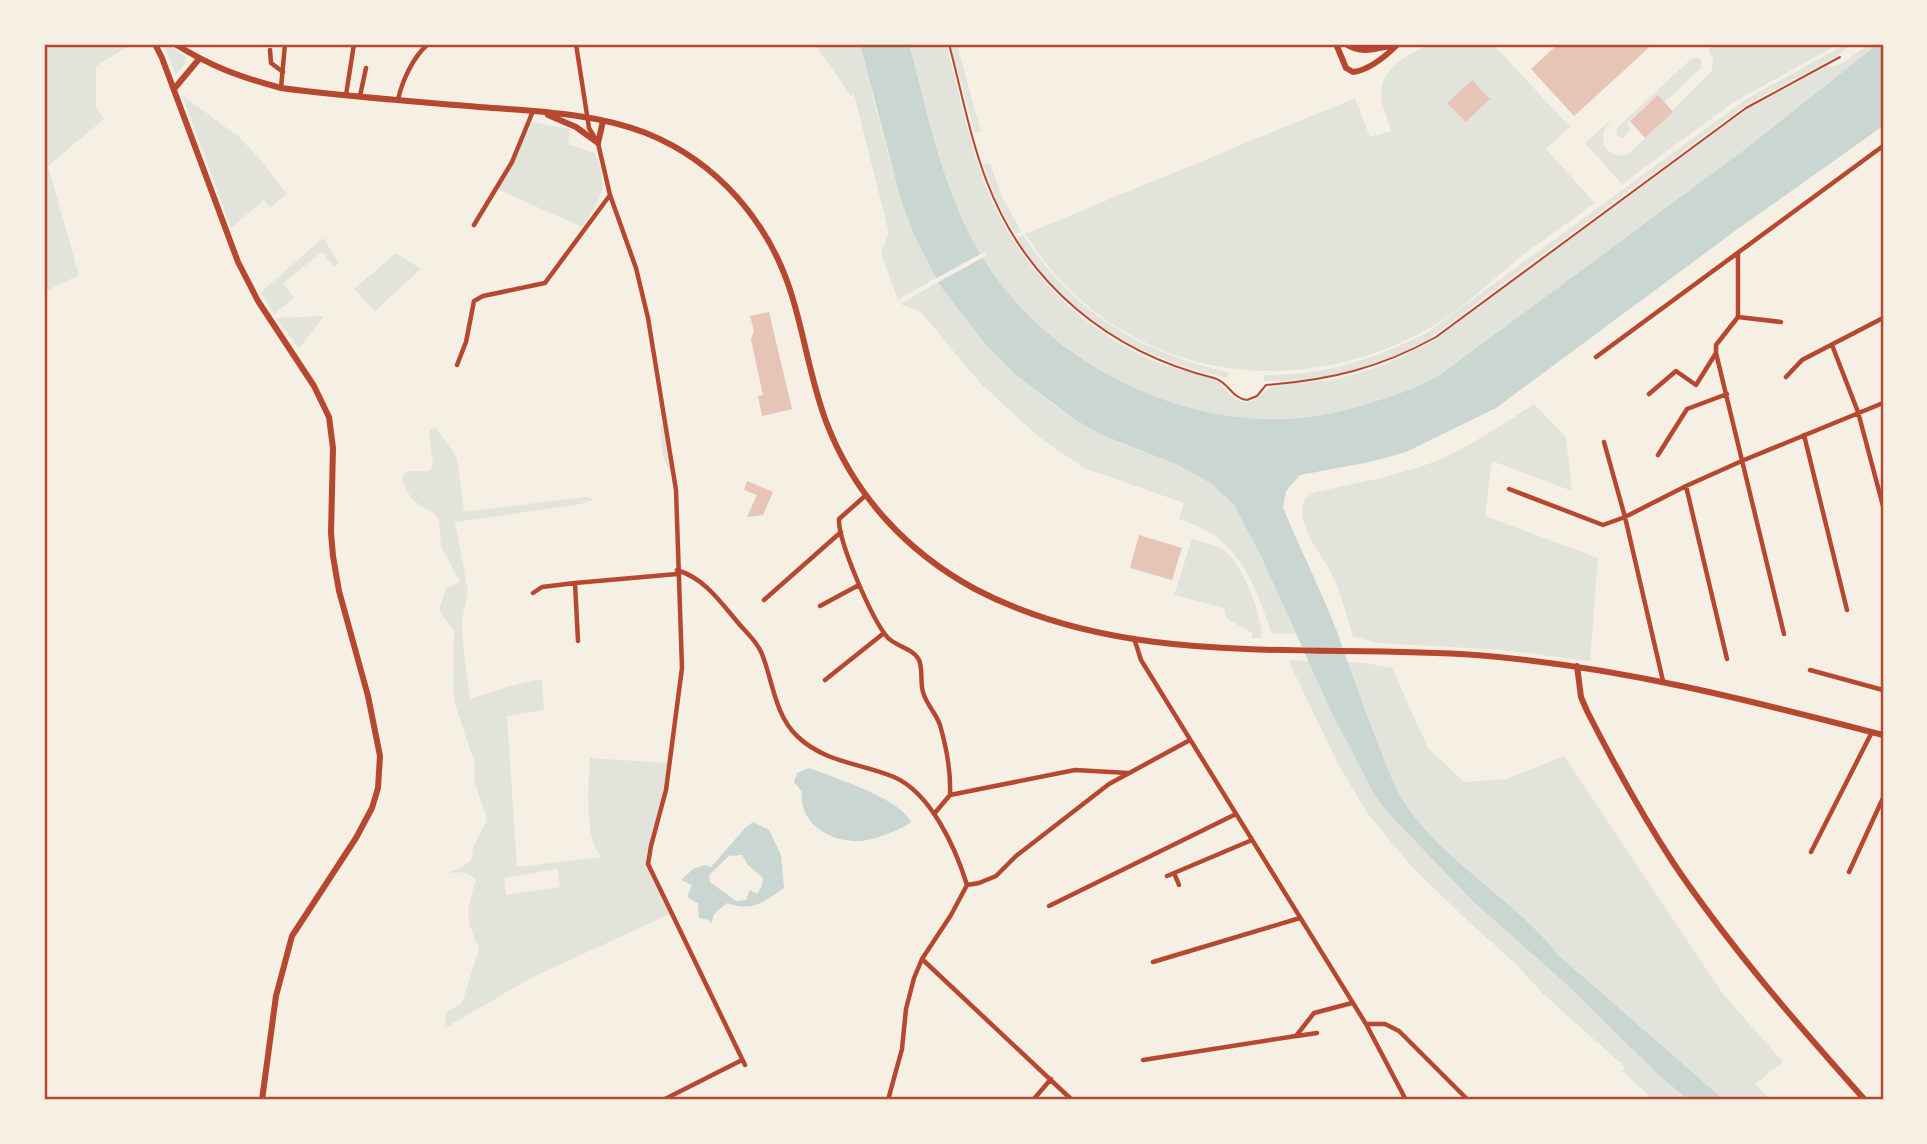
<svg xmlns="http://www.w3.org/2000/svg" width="1927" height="1144" font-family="'DM Sans',sans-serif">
<rect width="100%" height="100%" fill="#f6efe4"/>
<path fill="#e2e4dc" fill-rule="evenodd" d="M44 44H132L96 66V108L104 119 48 166 79 275 44 292Z
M163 44H168L186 57V62L176 75Z
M815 44H860C880 123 897 205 936 278L898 300 881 253 889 233 854 94 851 96Z
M909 44H946C961 99 972 160 997 212 1032 281 1089 334 1161 364 1177 370 1203 374 1217 381 1228 387 1230 402 1246 402 1259 402 1261 391 1272 387 1290 381 1316 383 1336 379 1371 372 1403 357 1434 340L1747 109 1827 66C1848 69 1858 44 1878 44L1744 150 1441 374C1419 387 1397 395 1373 402 1342 412 1311 419 1279 419 1166 421 1047 358 986 263 944 198 929 118 909 44Z
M950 44H957L981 132 975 133Z
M1426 44H1493L1570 127 1546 149 1595 203C1570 222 1543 239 1518 259 1488 283 1460 312 1426 330 1284 408 1113 374 1025 234L1355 98 1370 137 1391 131C1388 119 1381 105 1381 92 1381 68 1409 56 1426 44Z
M1839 44 1734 102 1622 184 1585 143 1611 120 1603 133 1604 146C1612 156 1621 158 1631 152L1712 71 1713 60 1707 45Z
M1843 44H1850L1839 55 1746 105 1427 340C1376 367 1322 382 1264 381V375C1324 376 1376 359 1428 332L1748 98 1835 50Z
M1697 57 1701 60 1702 67 1664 103 1657 96 1626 124 1631 130 1623 138 1618 136 1616 130 1620 125 1690 60Z
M182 95 239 137 260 159 287 194 270 208 264 200 231 228Z
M527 121 570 129 568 144 594 153C611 183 600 202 582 227L497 189Z
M990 163 1003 199 1021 231 1015 234 997 202 983 164Z
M1023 235C1073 312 1140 353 1228 372V378C1142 360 1063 316 1017 238Z
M323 238 339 263 334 267 322 252 283 283 294 298 274 314 261 292Z
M396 253 421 269 375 311 354 289Z
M938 282C983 343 1032 398 1099 433 1143 456 1202 464 1234 505 1241 514 1246 527 1252 538 1268 569 1282 602 1296 634H1272C1253 579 1238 537 1179 519L1184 503 1084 468 1039 437 980 383 921 312 900 304Z
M324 316 299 348 276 318Z
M1534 404 1566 437 1572 491 1492 461 1485 516 1598 558 1590 661 1502 650 1378 643 1353 637C1347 617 1342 597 1334 579 1324 555 1293 525 1305 499L1313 493C1356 482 1404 476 1445 457 1476 442 1505 423 1534 404Z
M666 425 674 474C660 462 662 443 660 426Z
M435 426 457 458 464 512 585 497 595 499 581 504 455 522 468 591 462 620 463 645 470 699 510 686 542 679 544 710 507 716 517 867 602 857C583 841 589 782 590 758L670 763 648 864 672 913 533 977 445 1028 446 1012 462 1003 479 949C466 918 465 913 476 880 467 871 459 872 447 873L461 868 471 860 473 848 487 819 474 781 475 761 471 753 456 707 453 689 454 631 439 611 446 588 460 582 441 547 439 520 434 513 422 507 410 497 402 479 406 471H429L433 465 429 432ZM558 869 560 887 506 895 504 878Z
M1192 539C1204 542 1217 545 1227 553 1245 569 1261 614 1262 638H1252V633L1226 618 1224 608 1174 595Z
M1288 660 1365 663 1392 668 1428 748 1464 782 1507 779 1564 756 1723 994 1783 1062 1755 1084 1771 1100H1654L1622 1071 1625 1067 1543 994 1516 964 1470 923 1411 866 1368 814 1338 764Z"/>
<path fill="#c9d6d2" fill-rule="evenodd" d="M860 44H909C929 118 944 198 986 263 1047 358 1166 421 1279 419 1311 419 1342 412 1373 402 1397 395 1419 387 1441 374L1744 150 1878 44H1883V126L1735 231 1496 408 1406 452 1370 462 1300 475 1286 491 1283 508C1300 549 1320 588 1336 629 1350 668 1363 706 1378 744 1387 767 1395 791 1410 811 1451 867 1516 901 1558 955L1724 1100H1689L1661 1077 1563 981 1474 902 1389 814 1374 794 1331 711 1260 554 1234 505 1212 484 1178 465 1102 435 1074 419 1016 375 983 341 939 284 914 234 901 200Z
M809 768C833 777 901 799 911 822 905 827 899 829 892 832 882 836 871 840 860 841 832 843 798 824 802 792L794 782 797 773Z
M753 822 769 830 781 855 784 888C763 903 752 912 727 903L714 914 711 924 709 920 699 918 698 903 687 897 692 885 681 880 693 869 704 865 711 867 745 828ZM742 855 748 865 763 878 762 886 757 894 750 890 746 900 736 901 710 882 709 875 729 856Z"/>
<path fill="#f6efe4" d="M984 252 986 256 935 284 933 280Z"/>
<path fill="#e6c5b7" d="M1558 44H1653L1574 116 1531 69Z
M1472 80 1490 99 1466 122 1447 103Z
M1658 95 1673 112 1645 138 1630 121Z
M769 312 792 409 762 416 758 396 763 395 751 339 754 331 750 316Z
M747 481 773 492 763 515 747 517 757 495 744 490Z
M1139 535 1182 548 1172 580 1130 568Z"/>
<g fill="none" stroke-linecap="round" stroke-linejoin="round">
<path stroke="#b5482f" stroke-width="2" d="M949 44C961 89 970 138 987 182 1026 284 1109 352 1214 378 1229 382 1231 398 1247 400L1257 396 1266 385C1331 380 1380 368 1436 337L1746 108 1840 57"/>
<path stroke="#b5482f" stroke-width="4.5" d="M576 44 589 128 598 143 610 195 636 268 648 318 676 490 682 668 666 790 651 846 648 864 745 1065
M270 50 271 63 283 72
M281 88 285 44
M346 95 354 44
M360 96 366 68
M398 100C402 81 413 57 428 44
M474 225 512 162 533 111
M1738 317 1781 322
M1832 345 1858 412 1883 506
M1716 353V345L1738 317V253
M1596 357 1883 146
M457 365 466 342 474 301 483 296 545 283 610 195
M1786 377 1802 360 1883 318
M1649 394 1676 371 1696 385 1716 353 1784 634
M1804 435 1847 610
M1604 442 1625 517 1663 681
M1658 455 1687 409 1727 394
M1686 486 1727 659
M1509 489 1603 525 1625 517 1686 486 1744 460 1883 403
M865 496 839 519C838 541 872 620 888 638 896 646 914 649 919 660 923 669 920 682 923 692 926 704 936 713 940 725 946 746 951 773 950 795
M677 570C706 579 721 603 740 625 748 634 758 643 762 654 773 682 775 715 797 736 825 763 861 763 894 777 931 793 956 849 967 885L951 915 922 959 914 978 906 1009 902 1049 888 1100
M533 593 542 587 575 583
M764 600 841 532
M820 606 859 585
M1134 638 1141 660 1366 1024 1406 1100
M578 641 575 583 677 574
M1810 670 1883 690
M825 680 884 633
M934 814 950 795 1075 770 1128 773
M1811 852 1872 732
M1849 872 1883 798
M1174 873 1179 885
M1167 876 1252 840
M967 885 979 883 996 876 1016 856 1109 784 1190 740
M1049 906 1236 814
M922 959 1072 1100
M1153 962 1300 918
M1366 1024H1385L1399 1031 1468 1100
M1297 1036 1317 1033
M1143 1060 1296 1036 1314 1013 1352 1003
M663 1100 742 1060
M1033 1100 1051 1079"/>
<path stroke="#b5482f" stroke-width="6" d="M155 44 162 58 238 262 258 301 314 386 329 417 333 448 331 533 333 556 339 591 368 696 380 756 378 788 372 808 356 838 292 936 276 996 262 1100
M175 44C212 67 240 77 281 88 347 97 413 101 479 107 534 111 594 113 646 133 718 162 770 223 792 296 805 338 811 383 827 424 855 496 907 552 975 589 1129 670 1309 643 1476 655 1615 666 1749 700 1883 735
M1336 44 1346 68 1353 72C1370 70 1386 56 1398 44
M1346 44C1362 55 1377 48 1395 45
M174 89 199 59
M548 115 576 127 598 143
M598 143 603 121
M1577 666 1581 697 1587 711C1614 764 1642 815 1674 864 1731 948 1798 1025 1865 1100"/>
</g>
<rect width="1927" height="1144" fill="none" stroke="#f6efe4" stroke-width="91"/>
<rect x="46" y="46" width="1836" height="1052" fill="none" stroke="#b5482f" stroke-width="2.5"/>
</svg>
